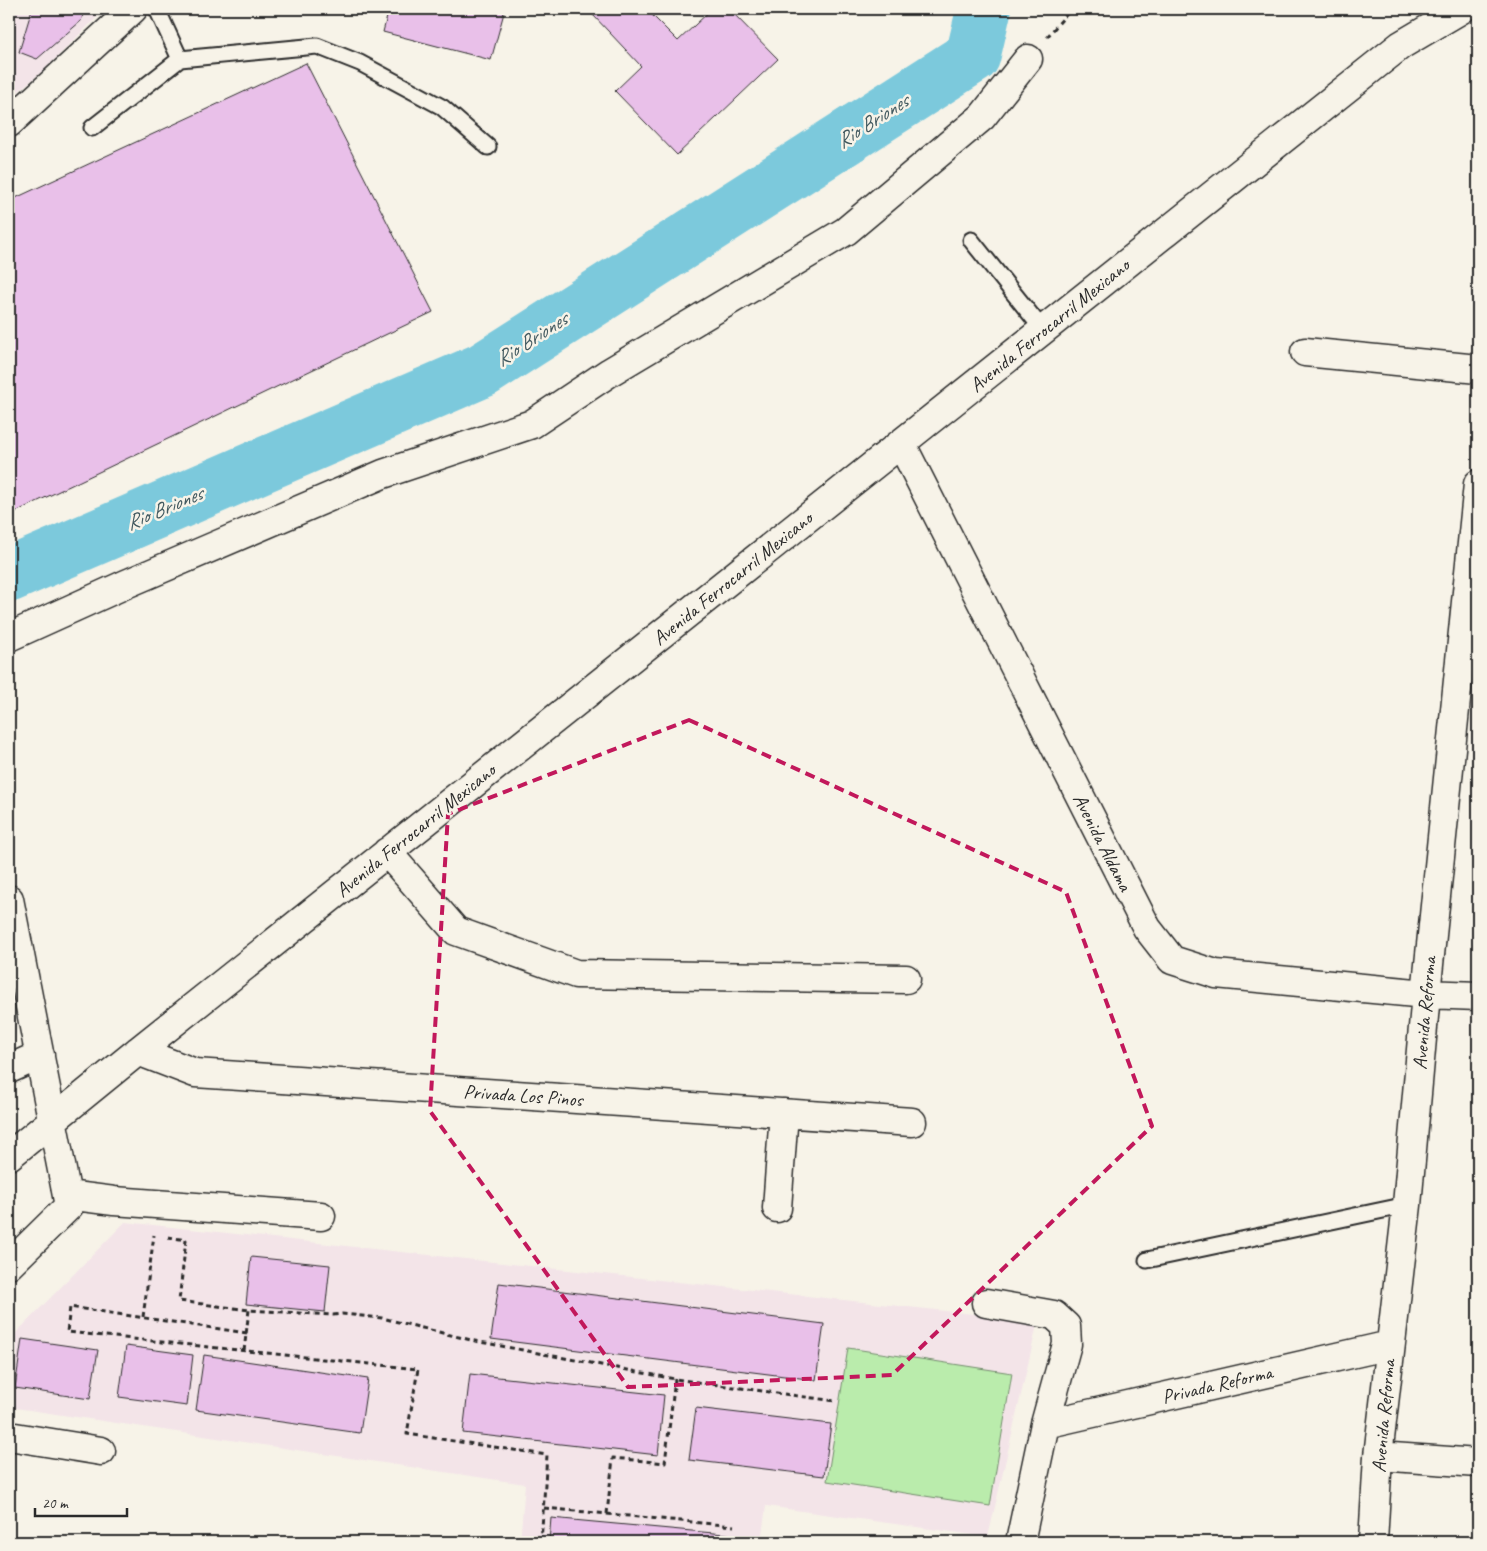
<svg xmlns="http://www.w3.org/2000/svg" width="1487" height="1551" font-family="Caveat,sans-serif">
<rect width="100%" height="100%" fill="#f7f3e8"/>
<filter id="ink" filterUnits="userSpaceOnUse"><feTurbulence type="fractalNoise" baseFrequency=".02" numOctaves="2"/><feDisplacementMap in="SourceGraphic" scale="10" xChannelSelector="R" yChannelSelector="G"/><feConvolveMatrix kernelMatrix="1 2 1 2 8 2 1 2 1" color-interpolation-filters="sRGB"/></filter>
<g filter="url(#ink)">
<path fill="#f3e4e8" d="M9 9H101L99 15 45 69 9 99Z
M125 1222 1038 1321 988 1537 766 1506 761 1542H520L525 1484 9 1407V1340Z"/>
<path fill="#baecac" stroke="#728c6c" d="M848 1348 1012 1373 990 1506 827 1481Z"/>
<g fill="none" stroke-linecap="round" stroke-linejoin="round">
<path stroke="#7cc9dc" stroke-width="55" d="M9 575 483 370 973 56 984 9"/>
</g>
<path fill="#e9c0e9" stroke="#2b2b2b" d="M32 9H85L81 21 37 59 19 52Z
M389 9H505L491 60 383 32Z
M600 9H646L678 41 712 9H729L778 59 677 155 615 91 641 66 593 15Z
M306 63 433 312 9 515V201Z
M251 1257 330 1265 325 1312 246 1304Z
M499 1283 824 1324 816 1380 491 1339Z
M22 1339 98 1350 90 1399 15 1388Z
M126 1346 193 1355 187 1406 119 1397Z
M204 1355 368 1379 360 1433 196 1410Z
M470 1374 664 1395 658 1455 463 1433Z
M696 1408 831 1424 824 1476 689 1460Z
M551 1518 735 1535V1542H549Z"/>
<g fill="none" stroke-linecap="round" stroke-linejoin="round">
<defs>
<path id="lane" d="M157 9 180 59 317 46 360 63 442 107 488 147
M92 128 180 59
M971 240 1043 330
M1147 1260 1407 1205"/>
<path id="street" d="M9 123 133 9
M1305 352 1478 369
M901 443 1147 928 1172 960 1216 974 1426 994 1478 996
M9 637 126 584 383 474 532 424 610 372 846 231 982 117 1028 59
M387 852 456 931 576 974 906 979
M9 899 69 1206 9 1265
M138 1051 195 1073 912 1122
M9 1069 40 1055
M9 1156 138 1051 1401 45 1462 9
M67 1195 114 1201 321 1216
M777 1208 784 1113
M986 1303 1054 1315 1066 1326 1067 1344 1045 1424 1020 1542
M1045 1424 1390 1345
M9 1436 101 1451
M1378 1456 1478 1463
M1373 1542 1378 1456 1407 1205 1426 994 1478 484"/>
</defs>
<use href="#lane" stroke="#2b2b2b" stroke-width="19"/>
<use href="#street" stroke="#2b2b2b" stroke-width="31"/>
<path stroke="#2b2b2b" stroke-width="3" stroke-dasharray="5 4" stroke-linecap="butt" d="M1047 37 1071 9
M168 1237 186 1240 179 1301 249 1310 333 1315 342 1314 382 1318 475 1341 675 1379 835 1401
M143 1317 154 1235
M247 1333 70 1307 67 1332 418 1369 407 1434 547 1455 541 1542
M244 1351 249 1310
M544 1508 734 1526
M607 1514 613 1458 665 1463 675 1379"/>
<use href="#lane" stroke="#f7f3e8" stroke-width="15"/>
<use href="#street" stroke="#f7f3e8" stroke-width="28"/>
</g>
</g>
<path fill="none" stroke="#c2185b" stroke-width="4" stroke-dasharray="10 6" stroke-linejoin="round" d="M689 720 1066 892 1152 1126 892 1375 628 1387 430 1111 448 814Z"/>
<g text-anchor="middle" stroke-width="5" stroke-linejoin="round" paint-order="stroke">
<g font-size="20" fill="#2b2b2b" stroke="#f7f3e8">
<text transform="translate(1049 325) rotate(-39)" y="7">Avenida Ferrocarril Mexicano</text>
<text transform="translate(732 578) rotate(-39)" y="7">Avenida Ferrocarril Mexicano</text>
<text transform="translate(415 830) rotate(-39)" y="7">Avenida Ferrocarril Mexicano</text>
<text transform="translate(1103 842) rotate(63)" y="7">Avenida Aldama</text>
<text transform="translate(1424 1013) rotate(-85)" y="7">Avenida Reforma</text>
<text transform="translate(523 1095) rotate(4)" y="7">Privada Los Pinos</text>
<text transform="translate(1217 1384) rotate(-13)" y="7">Privada Reforma</text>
<text transform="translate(1383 1416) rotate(-85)" y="7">Avenida Reforma</text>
</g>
<g font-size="21" font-style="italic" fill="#435a60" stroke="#f7f3e8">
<text transform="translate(872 121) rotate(-33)" y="7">Rio Briones</text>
<text transform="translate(531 339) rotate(-33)" y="7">Rio Briones</text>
<text transform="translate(164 508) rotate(-23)" y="7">Rio Briones</text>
</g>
</g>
<rect width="1487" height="1551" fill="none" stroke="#f7f3e8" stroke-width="30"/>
<rect x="15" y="15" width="1457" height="1521" fill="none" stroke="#2b2b2b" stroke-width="2" filter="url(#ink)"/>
<path d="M35 1508v8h92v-8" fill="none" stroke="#2b2b2b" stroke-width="2.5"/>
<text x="42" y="1508" font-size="15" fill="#2b2b2b" stroke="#f7f3e8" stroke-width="4" paint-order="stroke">20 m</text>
</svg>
